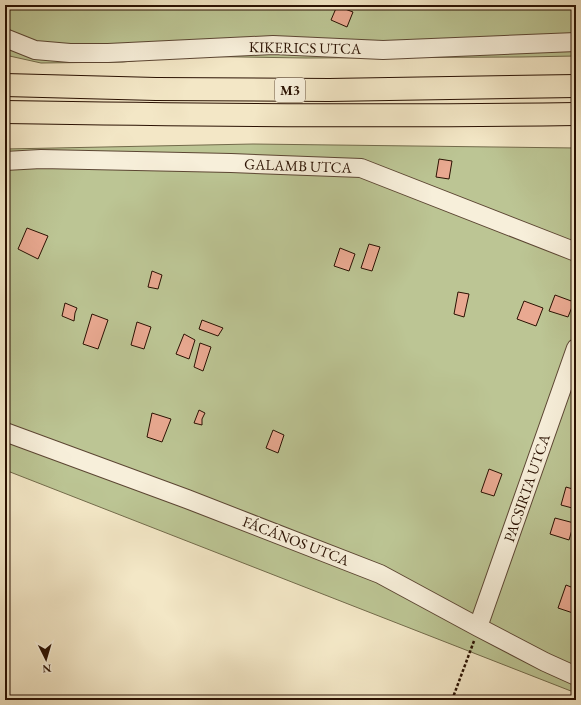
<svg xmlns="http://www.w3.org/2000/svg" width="581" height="705" font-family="'EB Garamond',serif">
<rect width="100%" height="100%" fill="#f3e7c6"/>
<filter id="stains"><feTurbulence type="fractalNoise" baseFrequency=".005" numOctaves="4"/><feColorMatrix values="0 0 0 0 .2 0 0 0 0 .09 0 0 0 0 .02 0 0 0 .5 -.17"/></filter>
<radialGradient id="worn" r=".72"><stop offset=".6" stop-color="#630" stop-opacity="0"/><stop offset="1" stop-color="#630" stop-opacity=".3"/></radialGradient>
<path fill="#bcc594" stroke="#736b4b" d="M5 5H576V56L521 57 306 58 177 56 123 62 41 63 5 55Z
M253 144 576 148V693L5 470V149Z"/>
<path fill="#e9a991" stroke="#2a1102" d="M337 6 353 12 347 27 331 20Z
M439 159 452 161 449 179 436 177Z
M27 228 48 236 38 259 18 249Z
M369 244 380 247 372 271 361 268Z
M340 248 355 254 349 271 334 266Z
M152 271 162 275 158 289 148 287Z
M458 292 469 294 464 317 454 314Z
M555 295 574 302 568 317 549 311Z
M524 301 543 308 536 326 517 319Z
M65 303 77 308 75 313 74 321 62 316Z
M92 314 108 320 98 349 83 344Z
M202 320 223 328 218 336 199 329Z
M137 322 151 327 144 349 131 345Z
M184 334 195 340 189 359 176 354Z
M200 343 211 347 203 371 194 367Z
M199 410 205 413 202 419V425L194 423Z
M152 413 171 419 162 442 147 437Z
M273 430 284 435 278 453 266 448Z
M489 469 502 474 494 496 481 492Z
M566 487 576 490V509L561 505Z
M555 518 574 523 569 540 550 534Z
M566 585 576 589V614L558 608Z"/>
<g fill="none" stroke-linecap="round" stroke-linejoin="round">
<defs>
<path id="minor" d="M5 38 35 50 70 53H108L273 45 383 50 576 42
M5 161 41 159 231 163 361 168 576 252
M5 432 187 499 380 574 478 627 545 662 576 676
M478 627C511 534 543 441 576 348"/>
<path id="highway" d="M5 85 156 89 329 90 576 86
M5 112C195 115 386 117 576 114"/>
</defs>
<use href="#minor" stroke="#5c4633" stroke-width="20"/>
<use href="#highway" stroke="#2a1102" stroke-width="24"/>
<path stroke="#2a1102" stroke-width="2.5" stroke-dasharray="3 2" stroke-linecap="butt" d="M452 700 474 641"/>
<use href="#minor" stroke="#f7efda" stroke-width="18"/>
<use href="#highway" stroke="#f3e7c6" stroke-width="22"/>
</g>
<g text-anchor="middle" stroke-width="3" stroke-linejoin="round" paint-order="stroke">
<rect fill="#f7efda" stroke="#685443" stroke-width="1" x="275" y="78" width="30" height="24" rx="3"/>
<g font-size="14" font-weight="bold" fill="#2a1102">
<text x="290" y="95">M3</text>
</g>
<g font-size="15" fill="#2a1102" stroke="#f7efda">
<text transform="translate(305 48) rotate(1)" y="5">KIKERICS UTCA</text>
<text transform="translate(298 166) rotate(2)" y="5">GALAMB UTCA</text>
<text transform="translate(527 488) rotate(-71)" y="5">PACSIRTA UTCA</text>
<text transform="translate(296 541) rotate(21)" y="5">FÁCÁNOS UTCA</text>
</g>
</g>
<rect width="581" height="705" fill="none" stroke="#f3e7c6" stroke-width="20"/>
<rect x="6" y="6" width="569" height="693" fill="none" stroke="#2a1102" stroke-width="2"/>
<rect x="10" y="10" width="561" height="685" fill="none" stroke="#2a1102"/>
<g transform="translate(46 659) rotate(175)" stroke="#f7efda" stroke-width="3" paint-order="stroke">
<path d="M0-3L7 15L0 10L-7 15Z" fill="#2a1102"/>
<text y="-6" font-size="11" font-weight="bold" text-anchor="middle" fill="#2a1102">N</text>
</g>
<rect width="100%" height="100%" filter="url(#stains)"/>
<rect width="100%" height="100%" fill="url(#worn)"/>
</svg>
